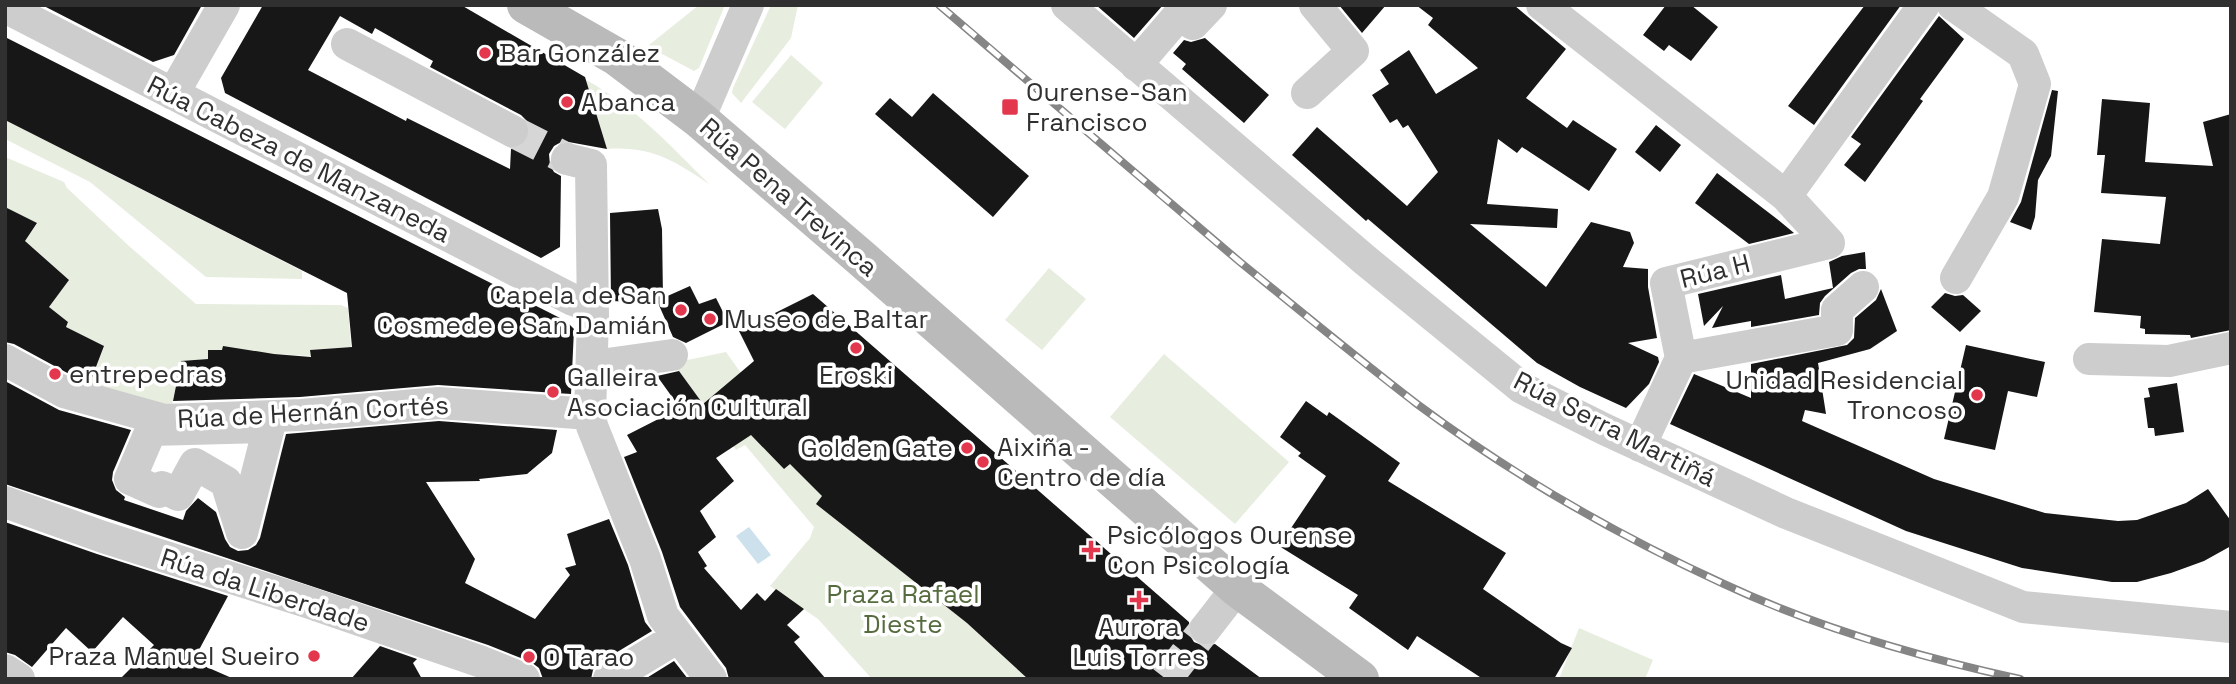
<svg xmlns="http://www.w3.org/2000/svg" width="2236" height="684" font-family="'Space Grotesk',sans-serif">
<rect width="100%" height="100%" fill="#fff"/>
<path fill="#e7eddf" d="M699 5H725L699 68 694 71 651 48 649 45Z
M771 5H798L791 38 741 103 732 93 733 88Z
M791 55 823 83 785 129 752 102Z
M586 80C634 106 671 146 709 184 673 160 651 146 607 149Z
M5 120 302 271V279L206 277 90 182 5 139Z
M5 157 64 182 67 188 129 246 196 304 341 305 348 308 351 347 311 350V356L208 350V359L181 361 172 405 87 391 104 347 66 327 68 322 49 307 69 280 32 247 5 269 37 224 5 207Z
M1049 268 1086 299 1042 350 1005 320Z
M726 352 741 373 1091 679H872L818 619 770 586 810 538 814 527 745 445 736 450 673 363Z
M1164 354 1289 462 1235 524 1110 417Z
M1579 628 1653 660 1645 679H1559Z"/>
<path fill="#cce1ec" d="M749 527 771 555 758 564 736 536Z"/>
<path fill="#171717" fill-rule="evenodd" d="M42 5H202L174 55 153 62Z
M263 5H461L585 77 607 149 563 141 554 146 549 154 550 165 554 172 561 176 560 247 541 258 225 93 221 78ZM340 16 372 34 375 28 433 61 430 67 521 115 528 122 530 131 528 139 522 146 511 149 510 169 407 118 406 121 308 70Z
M1096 5H1163L1134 38Z
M1339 5H1386L1362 33Z
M1416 5H1514L1566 49 1526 98 1567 128 1573 120 1617 149 1589 191 1522 147 1517 153 1498 139 1487 204 1558 209 1557 228 1470 224 1546 287 1591 222 1630 232 1634 243 1623 267 1648 269V287L1657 338 1628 343 1658 357 1659 362 1649 384 1626 408 1580 387 1537 363 1368 219 1366 221 1292 155 1317 127 1407 206 1438 172 1408 125 1403 128 1397 119 1390 123 1372 95 1389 84 1380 70 1409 50 1436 94 1478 68 1428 25 1433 18Z
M1666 5H1691L1718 27 1691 61 1669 45 1664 51 1643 35Z
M1865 5H1901L1814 125 1788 106Z
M1939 16 1964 39 1920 99 1923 101 1865 182 1844 165 1861 144 1851 137Z
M5 37 566 321 574 329 571 394 438 385 300 397 173 401 181 361 208 359V350H222L223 346 274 354 311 357 310 350 352 347 347 293 5 120Z
M1205 38 1269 95 1244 123 1182 69 1186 64 1173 53 1184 40 1191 42Z
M2052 90 2058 91 2051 156 2038 180 2035 217 2031 230 2010 222 2021 202Z
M933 93 1029 176 993 217 875 114 890 98 912 117Z
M2102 99 2150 103 2145 162 2213 166 2203 122 2231 114V330L2191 338 2190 335 2145 334V329L2140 328 2141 316 2094 312 2102 239 2160 244 2166 197 2101 193 2105 155H2097Z
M1656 125 1681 145 1660 172 1635 152Z
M1717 173 1777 219 1794 233 1749 244 1695 203Z
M5 207 37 223 25 241 69 280 49 307 68 322 66 327 104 346 91 380 71 375 14 344 5 342Z
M658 209 662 229 663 298 690 286 699 304 716 298 728 322 686 343 673 337 658 303 611 301 610 213Z
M1865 252 1866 269H1859L1851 273 1825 296 1820 303 1819 315 1751 327V321L1712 328 1723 306 1704 326 1698 294 1781 275 1785 299 1833 288 1829 262 1842 256Z
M1881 289 1897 331 1870 349 1818 363 1826 414 1805 410 1802 421 1934 479 2045 513 2118 521 2137 520 2186 503 2208 489 2231 521V546L2204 561 2171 573 2137 582H2112L2022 568 1906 531 1670 424 1694 374 1751 398V364L1847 345 1854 338 1855 318 1876 300Z
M1945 293 1955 296 1963 295 1981 311 1960 332 1931 307Z
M813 294 1189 622V634L1194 642 1204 646 1215 644 1262 679H1028L967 623 816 504 822 496 790 464 784 469 751 435 716 458 734 481 700 511 716 537 698 552 707 566 704 568 741 610 757 593 765 601 776 589 804 609 787 625 800 637 794 642 826 679H729L726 668 680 607 662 552 624 457 637 452 627 435 680 408 657 376 679 371 703 404 754 361 739 331Z
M1966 345 2045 362 2037 397 2008 391 1995 450 1944 439Z
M5 381 59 410 131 430 113 472 112 480 116 490 125 497 124 500 183 520 186 511 198 498 216 512 225 539 230 547 238 551 248 550 256 545 260 538 286 434 439 421 557 430 552 453 527 474 479 479 480 481 426 482 475 559 465 583 535 619 570 575 565 568 576 565 567 534 609 519 628 565 645 622 652 631 599 663 593 670 591 679H543L539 668 531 662 488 645 5 484Z
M2177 383 2184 432 2155 436 2154 428H2148L2144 398 2150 397 2148 388Z
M1306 401 1327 416 1329 412 1400 463 1388 481 1506 553 1483 589 1561 643 1572 648 1554 679H1483L1417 636 1408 650 1349 608 1358 595 1279 546 1326 476 1298 456 1301 453 1280 437Z
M5 522 97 554 228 596 193 661 234 679H120L154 645 123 617 92 652 66 628 32 667 15 655 5 652Z
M380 646 417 659 413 663 422 679H351Z
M674 661 688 679H645Z"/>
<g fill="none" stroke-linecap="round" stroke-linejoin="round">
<path stroke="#d6d6d6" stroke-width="32" stroke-dasharray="32 16" stroke-linecap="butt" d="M512 131 567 159
M1166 679 1206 628"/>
<path stroke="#cdcdcd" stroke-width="32" d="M1067 5 1365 260 1522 388 1604 429 1786 513 2023 607 2231 627
M1182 5 1193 24 1211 5
M1542 5 1786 196 1829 243 1666 283 1681 358
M1953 5 2023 54 2035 84 2003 197 1956 278
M5 7 573 300 593 307
M347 44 512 131
M1136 65 1184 9
M1307 93 1353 51 1315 5
M173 94 224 5
M699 119 748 5
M567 159 591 165 593 317 590 414 592 426 645 559 663 616 711 679
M1786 196 1924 5
M2089 359 2169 361 2231 348
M5 360 64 392 164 420 301 415 439 403 590 414
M593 366 672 355
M269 427 242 533 226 482 195 464 178 495 162 487 159 492 130 479 151 430Z
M1640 446 1681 358 1837 330V310L1863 287
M5 502 103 537 307 602 482 662 524 679
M1206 628 1237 588
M5 670 19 679
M609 679 678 637"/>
<path stroke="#bababa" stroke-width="38" d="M526 5 617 57 699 119 861 258 1237 588 1360 679"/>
<defs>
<path id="rail" d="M939 5C1040 91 1139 177 1240 262 1299 310 1357 358 1417 404 1511 474 1617 535 1724 584 1818 628 1919 657 2020 679"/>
</defs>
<use href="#rail" stroke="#858585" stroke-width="8"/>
<use href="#rail" stroke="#fff" stroke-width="5" stroke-dasharray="16" stroke-linecap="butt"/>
</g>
<g fill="#e3374d" stroke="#fff" stroke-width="2.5">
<circle cx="485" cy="53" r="7"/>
<circle cx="567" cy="102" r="7"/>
<rect x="1001" y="98" width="18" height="18" rx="3.5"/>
<circle cx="681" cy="310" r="7"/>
<circle cx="710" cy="319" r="7"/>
<circle cx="856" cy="348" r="7"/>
<circle cx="55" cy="374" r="7"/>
<circle cx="553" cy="392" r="7"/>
<circle cx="1977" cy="395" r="7"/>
<circle cx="967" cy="448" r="7"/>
<circle cx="983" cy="462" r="7"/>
<path d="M1087.5 539.5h7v7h7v7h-7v7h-7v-7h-7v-7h7z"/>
<path d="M1135.5 589.5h7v7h7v7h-7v7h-7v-7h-7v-7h7z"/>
<circle cx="314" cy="656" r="7"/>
<circle cx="529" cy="657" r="7"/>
</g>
<g text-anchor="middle" stroke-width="7" stroke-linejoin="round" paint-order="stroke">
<g font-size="26" fill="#303030" stroke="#fff" text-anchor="start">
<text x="499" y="62">Bar González</text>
<text x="1026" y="101">Ourense-San<tspan x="1026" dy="30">Francisco</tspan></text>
<text x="581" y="111">Abanca</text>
<text x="667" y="304" text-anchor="end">Capela de San<tspan x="667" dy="30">Cosmede e San Damián</tspan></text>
<text x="724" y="328">Museo de Baltar</text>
<text x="69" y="383">entrepedras</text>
<text x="856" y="384" text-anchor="middle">Eroski</text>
<text x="567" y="386">Galleira<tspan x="567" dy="30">Asociación Cultural</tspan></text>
<text x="1963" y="389" text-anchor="end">Unidad Residencial<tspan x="1963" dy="30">Troncoso</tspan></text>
<text x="997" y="456">Aixiña -<tspan x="997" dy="30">Centro de día</tspan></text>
<text x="953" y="457" text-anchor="end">Golden Gate</text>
<text x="1107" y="544">Psicólogos Ourense<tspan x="1107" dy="30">Con Psicología</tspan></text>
<text x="1139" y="636" text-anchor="middle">Aurora<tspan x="1139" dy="30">Luis Torres</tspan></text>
<text x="300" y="665" text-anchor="end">Praza Manuel Sueiro</text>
<text x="543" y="666">O Tarao</text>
</g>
<g font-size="26" fill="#303030" stroke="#fff">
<text transform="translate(299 159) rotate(27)" y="9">Rúa Cabeza de Manzaneda</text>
<text transform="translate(789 197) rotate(41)" y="9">Rúa Pena Trevinca</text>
<text transform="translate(1715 271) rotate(-14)" y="9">Rúa H</text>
<text transform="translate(313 412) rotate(-3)" y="9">Rúa de Hernán Cortés</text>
<text transform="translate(1615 429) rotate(27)" y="9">Rúa Serra Martiñá</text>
<text transform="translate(265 590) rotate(18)" y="9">Rúa da Liberdade</text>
</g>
<g font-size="26" fill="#566c3e" stroke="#fff">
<text x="903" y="603">Praza Rafael<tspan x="903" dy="30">Dieste</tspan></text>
</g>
</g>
<rect width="2236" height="684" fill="none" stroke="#303030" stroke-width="14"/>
</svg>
